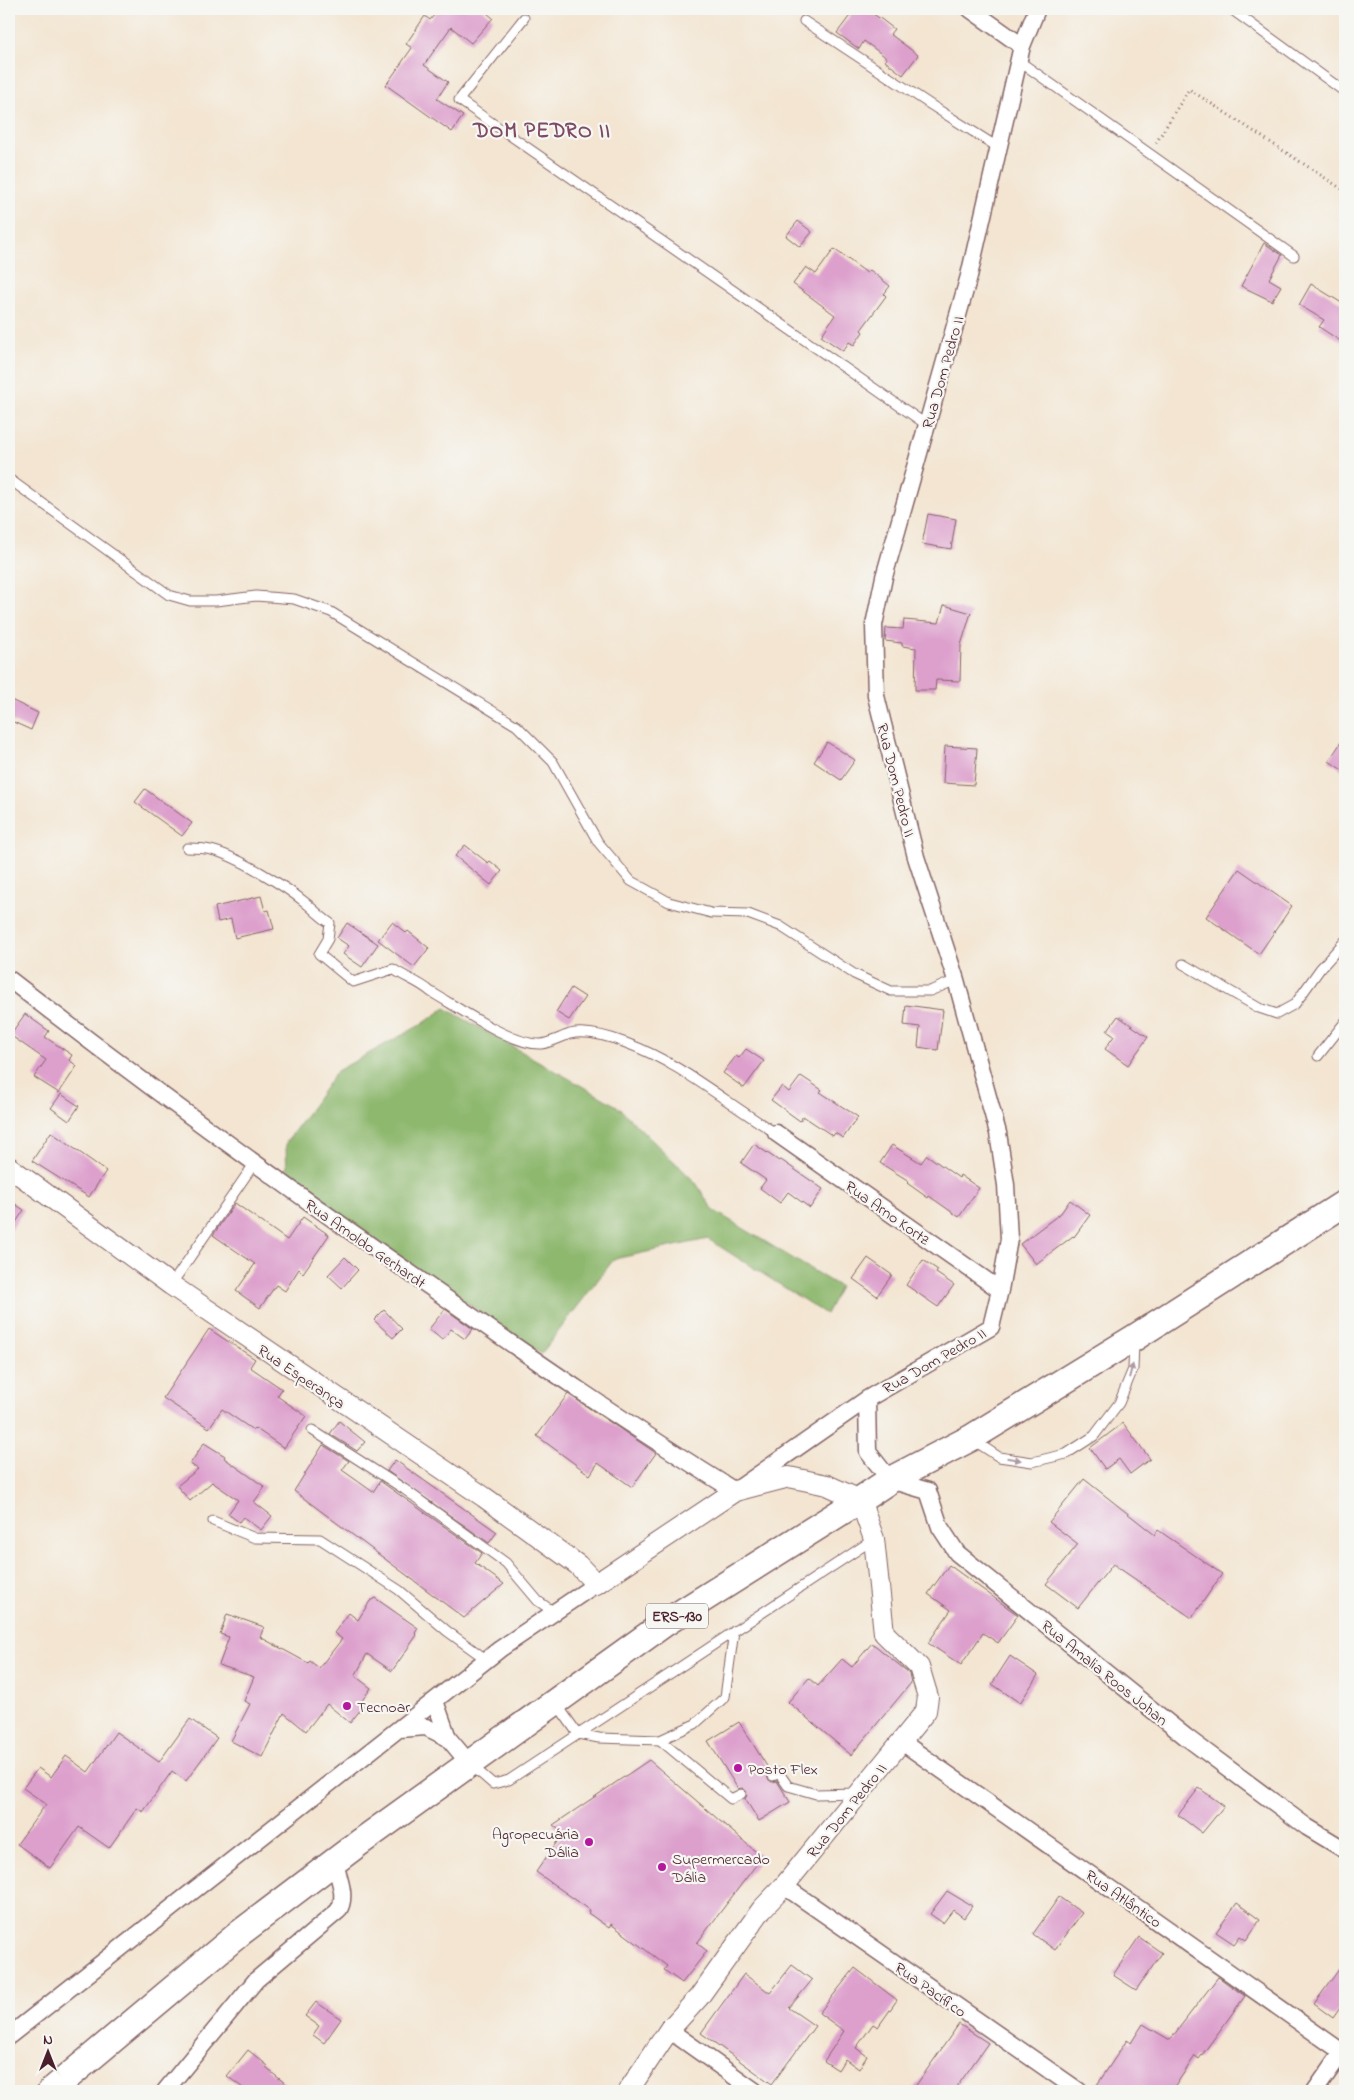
<svg xmlns="http://www.w3.org/2000/svg" width="1354" height="2100" font-family="'Indie Flower',sans-serif">
<rect width="100%" height="100%" fill="#f6f6f2"/>
<filter id="ink" filterUnits="userSpaceOnUse"><feTurbulence type="fractalNoise" baseFrequency=".02" numOctaves="2"/><feDisplacementMap in="SourceGraphic" scale="10" xChannelSelector="R" yChannelSelector="G"/><feConvolveMatrix kernelMatrix="1 2 1 2 8 2 1 2 1" color-interpolation-filters="sRGB"/></filter>
<filter id="wash" filterUnits="userSpaceOnUse"><feTurbulence type="fractalNoise" baseFrequency=".0096" numOctaves="4" result="noise"/><feDisplacementMap in="SourceGraphic" scale="20" xChannelSelector="R" yChannelSelector="G"/><feGaussianBlur stdDeviation="1.12" result="paint"/><feColorMatrix in="noise" values="0 0 0 0 0 0 0 0 0 0 0 0 0 0 0 0 0 1.4 0 .05"/><feComposite in="paint" operator="in"/></filter>
<g filter="url(#wash)">
<rect width="100%" height="100%" fill="#f3e5d1"/>
<path fill="#8eb86e" stroke="#6c6c4c" d="M445 1008 617 1106 696 1183 713 1210 840 1287 826 1314 708 1239 614 1259 541 1354 287 1179 286 1143 337 1071 424 1023Z"/>
<g id="blocks">
<path fill="#dda0cd" d="M439 9H482L493 18 471 43 451 27 424 65 448 82 437 99 463 116 452 132 386 85 412 48 406 44 425 16 430 20Z
M855 9H865L881 19 894 29 890 34 918 55 903 75 885 61 887 58 864 41 859 49 837 33Z
M798 221 812 232 800 247 786 236Z
M1264 243 1282 255 1269 279 1281 286 1272 301 1241 286Z
M834 249 867 273 870 270 890 286 884 294 886 296 861 330 863 332 854 345 849 342 843 351 821 336 835 315 793 284 806 267 816 274Z
M1311 284 1345 305V344L1319 327 1324 320 1299 305Z
M928 514 956 519 951 549 922 544Z
M944 605 971 613 961 645 960 681 936 680 935 690H915L916 648 902 646V643L885 641 886 628 903 629 904 620 939 623Z
M9 699 38 713 31 730 9 720Z
M1345 736V772L1329 761Z
M827 742 855 760 841 780 814 762Z
M945 746 977 748 974 785 943 783Z
M145 789 192 823 182 836 135 802Z
M465 845 488 863 490 861 502 871 491 885 455 856Z
M1239 869 1292 906 1259 954 1206 917Z
M261 896 265 911 269 910 274 929 235 938 231 919 218 922 215 907Z
M392 922 406 933 408 931 429 948 414 967 378 940Z
M347 923 378 944 362 967 343 954 349 946 337 938Z
M571 988 585 997 569 1020 556 1012Z
M906 1005 943 1010 938 1050 918 1047 920 1027 904 1025Z
M25 1014 49 1031 45 1037 72 1055 69 1060 77 1066 59 1093 34 1077 46 1060 10 1035Z
M1118 1016 1148 1037 1128 1065 1105 1049 1114 1036 1107 1031Z
M746 1049 764 1061 744 1088 723 1073 736 1056 739 1058Z
M801 1076 822 1090 820 1092 858 1117 843 1138 835 1133 833 1136 803 1116 800 1121 771 1100 782 1086 789 1092Z
M61 1094 79 1106 69 1121 51 1108Z
M51 1132 106 1171 89 1197 32 1161Z
M754 1144 779 1161 781 1160 823 1189 810 1208 788 1192 780 1203 760 1188 766 1180 741 1163Z
M892 1145 921 1163 927 1155 959 1178 960 1175 979 1188 959 1217 929 1196 928 1198 907 1183 909 1181 880 1163Z
M9 1200 24 1210 9 1233Z
M1070 1200 1090 1215 1074 1237 1073 1236 1036 1264 1020 1244 1061 1213Z
M235 1203 287 1240 303 1217 329 1235 303 1273 299 1269 285 1291 276 1285 260 1308 236 1291 255 1264 213 1235Z
M345 1257 358 1270 342 1288 328 1275Z
M868 1258 892 1275 877 1296 853 1279Z
M923 1260 938 1270 936 1273 954 1285 938 1307 906 1285Z
M445 1309 473 1329 465 1339 451 1329 442 1340 429 1329Z
M384 1310 402 1329 393 1338 374 1320Z
M209 1329 255 1359 250 1367 282 1389 277 1396 306 1416 284 1448 255 1428 253 1430 222 1409 209 1428 163 1398Z
M568 1394 656 1453 632 1487 598 1463 590 1475 537 1436Z
M339 1421 365 1442 357 1451 330 1434Z
M1123 1423 1150 1459 1130 1474 1119 1459 1105 1469 1090 1448Z
M204 1443 225 1456 224 1458 265 1487 254 1502 272 1516 261 1530 243 1517 239 1522 228 1514 238 1500 212 1482 190 1501 177 1486 198 1469 190 1464Z
M323 1445 349 1461 342 1470 373 1492 380 1481 482 1553 475 1563 504 1584 464 1618 294 1491Z
M395 1460 497 1532 489 1543 387 1471Z
M1084 1479 1155 1535 1158 1530 1222 1574 1192 1618 1113 1564 1078 1608 1046 1584 1078 1544 1049 1522Z
M949 1565 1018 1615 998 1643 983 1633 961 1665 928 1643 951 1610 928 1594Z
M375 1598 418 1628 415 1633 417 1635 392 1671 367 1654 355 1676 371 1688 361 1702 365 1704 350 1723 327 1704 306 1731 284 1713 262 1757 231 1741 250 1704 244 1701 254 1677 219 1665 229 1637 220 1634 227 1614 264 1627 260 1637 308 1663 310 1661 319 1668 342 1639 334 1633 349 1613 358 1620 370 1601Z
M872 1643 909 1673 911 1683 851 1755 788 1702 809 1678 818 1686 842 1659 852 1667Z
M1010 1656 1038 1675 1020 1703 992 1684Z
M190 1719 217 1738 186 1781 172 1771 143 1812 137 1808 109 1848 79 1827 50 1868 17 1844 46 1804 23 1788 38 1768 51 1777 66 1756 88 1772 116 1732 159 1762Z
M739 1722 770 1771 767 1775 768 1779 772 1782 777 1781 790 1802 759 1821 745 1799 747 1795 746 1791 742 1788 738 1789 708 1741Z
M649 1760 762 1857 697 1943 707 1951 682 1983 664 1970 667 1966 611 1924 609 1928 588 1913 590 1910 536 1872 563 1833 553 1825Z
M1199 1788 1224 1806 1202 1833 1178 1815Z
M947 1891 972 1906 964 1918 953 1910 943 1923 930 1914Z
M1059 1897 1082 1913 1055 1950 1033 1934Z
M1237 1903 1260 1920 1246 1940 1240 1936 1234 1944 1216 1932Z
M1139 1937 1162 1953 1136 1990 1113 1975Z
M1345 1961V2001L1333 2018 1314 2004Z
M792 1965 812 1980 789 2008 815 2026 772 2084 701 2033 744 1974 770 1993Z
M855 1968 897 2000 878 2027 873 2024 856 2048 867 2056 859 2069 845 2059 838 2070 824 2061 844 2031 819 2013Z
M1218 1977 1245 1996 1199 2059 1195 2056 1172 2091H1107L1097 2085 1127 2040 1131 2043 1143 2024 1170 2040Z
M316 2002 341 2019 324 2043 313 2035 319 2026 305 2016Z
M959 2024 988 2043 954 2091H912Z
M248 2050 268 2066 266 2068 295 2091H247L227 2076Z"/>
</g>
</g>
<g filter="url(#ink)">
<use href="#blocks" fill-opacity="0" stroke="#856465" stroke-width="1"/>
<g fill="none" stroke-linecap="round" stroke-linejoin="round">
<defs>
<path id="service" d="M1231 9 1345 92
M524 18 459 100 927 425
M804 21 931 105 999 148
M1019 61 1294 256
M9 479 169 595 190 601H216L256 596 294 599 331 612 517 726 553 762 598 842 631 881 669 902 711 913 748 914 780 926 854 974 891 991H930L956 980
M187 848C195 848 203 848 211 850 237 856 285 886 306 903 314 910 321 917 330 923L328 939 319 954 353 982 393 969C406 978 420 982 431 992 456 1006 513 1046 541 1044 550 1043 561 1037 570 1034 587 1030 610 1037 626 1043 681 1063 726 1103 776 1133
M1183 964 1259 1008 1277 1014 1295 1004 1320 969 1345 941
M1318 1056 1345 1022
M171 1285 254 1164
M312 1430 404 1489 506 1563 538 1601 554 1612
M973 1440 999 1457 1032 1462 1066 1454 1094 1436 1119 1403 1133 1369 1134 1343
M213 1521 255 1538 320 1539 399 1590 447 1631 487 1660
M556 1703 578 1734 599 1738 660 1740 731 1799 741 1794
M660 1740 695 1724 725 1697 734 1631
M471 1765 493 1784 509 1780 874 1539
M773 1776 779 1773 788 1786 816 1794 857 1793"/>
<path id="minor" d="M970 9 1022 46
M9 979C147 1086 287 1188 430 1287 530 1357 631 1427 735 1491L867 1399 991 1327 1000 1290 1009 1239 1006 1185 998 1133 956 980 916 857 876 696 874 625 884 577 969 276 1022 46 1037 9
M776 1133 1000 1290
M867 1399 868 1452 890 1480 928 1491 940 1527 957 1553 1186 1737 1307 1827 1345 1850
M435 1701 448 1738 469 1763
M399 1729 426 1727 448 1738
M902 1742 1345 2054
M784 1886 1079 2091
M669 2030 755 2091
M9 2036 500 1649 596 1584
M165 2091 256 1980 338 1911C348 1897 338 1876 334 1861
M1315 2091 1345 2048"/>
<path id="tertiary" d="M9 1167 171 1285 484 1497 578 1565 596 1584 735 1491 789 1477 827 1485 860 1500 874 1539 884 1633 919 1667 928 1697 926 1711 784 1886 762 1909 699 1997 669 2030 628 2091"/>
<path id="primary" d="M51 2091 240 1933 359 1843 665 1623 860 1500 890 1480 971 1438 1134 1338 1345 1203"/>
</defs>
<use href="#service" stroke="#856465" stroke-width="11"/>
<use href="#minor" stroke="#856465" stroke-width="19"/>
<use href="#tertiary" stroke="#856465" stroke-width="22"/>
<use href="#primary" stroke="#856465" stroke-width="29"/>
<path stroke="#856465" stroke-width="3" stroke-dasharray="1 4" stroke-linecap="butt" d="M1156 143 1189 89 1345 191"/>
<use href="#service" stroke="#fff" stroke-width="9"/>
<use href="#minor" stroke="#fff" stroke-width="16"/>
<use href="#tertiary" stroke="#fff" stroke-width="20"/>
<use href="#primary" stroke="#fff" stroke-width="26"/>
</g>
<defs><path id="oneway-solid" d="M-6-.8H1V-3.2L6.5 0L1 3.2V.8H-6Z" transform="scale(1.25)"/></defs>
<g fill="#ae9aa0">
<use href="#oneway-solid" transform="translate(1131 1371) rotate(-75)"/>
<use href="#oneway-solid" transform="translate(1014 1459) rotate(10)"/>
</g>
</g>
<g fill="#b5179e" stroke="#f6f6f2" stroke-width="2">
<circle cx="347" cy="1706" r="5"/>
<circle cx="738" cy="1768" r="5"/>
<circle cx="589" cy="1842" r="5"/>
<circle cx="662" cy="1867" r="5"/>
</g>
<g text-anchor="middle" stroke-width="4.5" stroke-linejoin="round" paint-order="stroke">
<rect fill="#f6f6f2" stroke="#7e6067" stroke-width="1" x="646" y="1603.5" width="62" height="25" rx="4"/>
<g font-size="15" font-weight="bold" fill="#4a1f2b">
<text x="677" y="1621">ERS-130</text>
</g>
<g font-size="16" fill="#4a1f2b" stroke="#f6f6f2">
<text transform="translate(942 372) rotate(-74)" y="6">Rua Dom Pedro II</text>
<text transform="translate(897 780) rotate(76)" y="6">Rua Dom Pedro II</text>
<text transform="translate(888 1212) rotate(35)" y="6">Rua Arno Kortz</text>
<text transform="translate(366 1243) rotate(35)" y="6">Rua Arnoldo Gerhardt</text>
<text transform="translate(934 1360) rotate(-30)" y="6">Rua Dom Pedro II</text>
<text transform="translate(302 1376) rotate(34)" y="6">Rua Esperança</text>
<text transform="translate(1105 1672) rotate(39)" y="6">Rua Amalia Roos Johan</text>
<text transform="translate(846 1810) rotate(-51)" y="6">Rua Dom Pedro II</text>
<text transform="translate(1124 1898) rotate(35)" y="6">Rua Atlântico</text>
<text transform="translate(931 1989) rotate(35)" y="6">Rua Pacífico</text>
</g>
<g font-size="16" fill="#4a1f2b" stroke="#f6f6f2" text-anchor="start">
<text x="357" y="1712">Tecnoar</text>
<text x="748" y="1774">Posto Flex</text>
<text x="579" y="1839" text-anchor="end">Agropecuária<tspan x="579" dy="18">Dália</tspan></text>
<text x="672" y="1864">Supermercado<tspan x="672" dy="18">Dália</tspan></text>
</g>
<g font-size="21" font-weight="bold" letter-spacing="1" fill="#7d4c64" stroke="#f6f6f2">
<text x="542" y="137">DOM PEDRO II</text>
</g>
</g>
<rect width="1354" height="2100" fill="none" stroke="#f6f6f2" stroke-width="30"/>
<g transform="translate(48 2052)" stroke="#f6f6f2" stroke-width="4" paint-order="stroke">
<path d="M0-4L9 19L0 12L-9 19Z" fill="#4a1f2b"/>
<text y="-8" font-size="14" font-weight="bold" text-anchor="middle" fill="#4a1f2b">N</text>
</g>
</svg>
